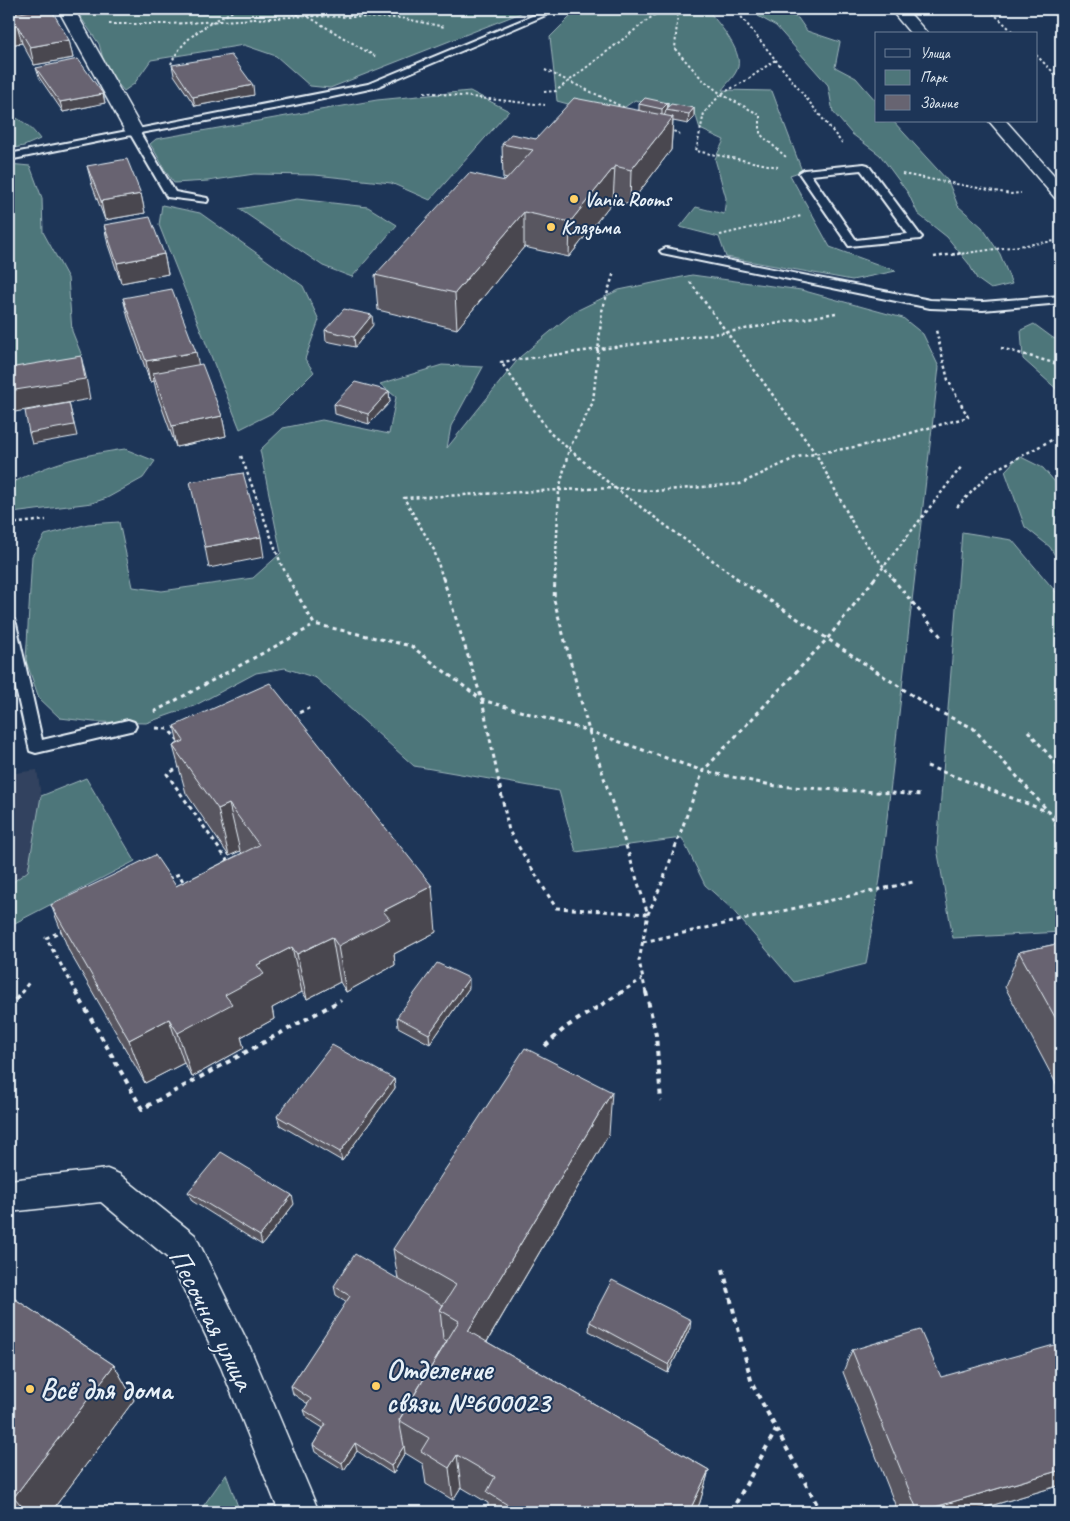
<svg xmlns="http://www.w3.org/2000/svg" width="1070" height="1521" font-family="Caveat,sans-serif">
<rect width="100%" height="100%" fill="#1d3557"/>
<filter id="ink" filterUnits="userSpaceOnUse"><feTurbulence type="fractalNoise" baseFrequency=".02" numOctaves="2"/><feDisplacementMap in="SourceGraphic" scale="10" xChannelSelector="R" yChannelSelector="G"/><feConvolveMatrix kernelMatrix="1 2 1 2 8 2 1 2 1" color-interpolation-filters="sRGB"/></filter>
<g filter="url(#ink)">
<path fill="#33435f" d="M37 770 41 796 28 871 9 885V774Z"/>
<path fill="#4e767a" stroke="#9bb4b9" d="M75 9H531L330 88 310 86 276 56 244 45 151 60 134 84 124 91 106 70 99 44Z
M578 9H707C718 23 742 49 738 67 736 75 727 83 722 90L772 91 802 171 790 175 830 247 896 271 852 280 726 257 719 237 680 227 696 207 724 214 726 198 715 159 724 140 700 129 696 116 635 100 612 116 557 101 550 37Z
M764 9H774L798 18 807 31 840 42 835 67 856 78 876 101V121H893L948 181 958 206 982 227 1000 254 1012 284 991 289 977 279 969 264 947 237 918 214 908 193 880 155 852 134 833 112 828 85 776 26 758 16Z
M470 91 509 111 430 200 391 183 315 175 254 174 208 181 174 183C164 171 159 157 150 144L156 139 377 100Z
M9 115C23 120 31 127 40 139L24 146 9 149Z
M9 164 30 166 42 198 43 232 68 278 72 331 82 356 43 369 9 374Z
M297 199 368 207 397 225 352 277 323 266 239 209Z
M162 205 200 213 303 286 319 320 305 359 314 372 274 412 240 429 159 225Z
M692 275 801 290 903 318 923 334 939 367 880 879 866 964 794 982 731 908 705 885 682 838 576 852 559 791 414 766 316 678 285 668 256 673 194 706 146 723 94 722 60 718 39 698 26 661 32 556 45 535 88 524 119 522 133 587 162 591 253 578 281 553 260 450 283 428 322 420 389 434 396 397 380 384 442 365 483 367 451 426 447 448 520 357 574 312 619 290Z
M1034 324 1053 338 1061 340V393L1023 359 1021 330Z
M125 449 155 461 143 478 107 498 92 503 12 513 9 509V486L12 483C51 463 81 455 125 449Z
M1019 456 1043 468 1061 489V566L1050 547 1025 527 1005 471Z
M962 532 1012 540 1061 598V932L953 938 937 848Z
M86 778 135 861 9 926V885L28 871 41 796Z
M226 1474 240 1512H199Z"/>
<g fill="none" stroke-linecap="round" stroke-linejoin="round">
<defs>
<path id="service" d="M549 9H560L374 88 295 105 140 133 175 192 207 198 208 200 207 202 167 197 131 135 9 160V154L368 84Z
M864 164 868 165 920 235 922 237 920 239 849 246 799 173 804 170ZM861 170 908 234 856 240 811 175Z
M666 248 930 300 983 302 1061 296V303L983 310 930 308 662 253 660 251Z
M9 619 14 620 16 624 42 740 128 720 134 722 136 726 134 730 36 753 30 751 9 658Z"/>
<path id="minor" d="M58 9H74L143 131 140 135 134 136 128 135 125 131Z
M107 1169 119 1174 195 1235 248 1343 319 1512H279L221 1367 169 1259 101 1202 9 1212V1180Z"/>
<path id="primary" d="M890 9H906L928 34H911Z
M989 121H1006L1061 183V199L1055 198Z"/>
</defs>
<use href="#service" stroke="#e8f1f8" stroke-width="4"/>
<use href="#minor" stroke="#e8f1f8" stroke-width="3"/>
<use href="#primary" stroke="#e8f1f8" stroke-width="3"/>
<path stroke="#e8f1f8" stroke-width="2" stroke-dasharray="2.5 2.5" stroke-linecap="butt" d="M267 9 301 15
M678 9 675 49 702 79 721 94 760 115V134L786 157
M735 9 842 143
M989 9 1015 34
M307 16 400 18 445 27
M109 24H169L307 16 376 57
M1036 55 1061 80
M775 60 747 80 721 94 704 113 696 151 778 167
M171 64C183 35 211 23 237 9
M545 70 627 109
M424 92 545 105
M544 92 556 91 662 9
M669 129 682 135
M902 174 1011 194 1021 193
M720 235 801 216
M952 255 1055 241"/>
<path stroke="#e8f1f8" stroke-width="2.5" stroke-dasharray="3 3" stroke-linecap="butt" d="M934 257 962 253
M690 282 816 454 858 533 893 579
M1001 348 1061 365
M241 456 281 564 289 579
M559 490 569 449 593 402 602 311 614 272
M559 490 615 488 655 491 740 484 797 457 871 444 968 417 948 380 936 330
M957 507 991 472 1061 435
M9 524 46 520
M443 579 434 550 404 498 559 490
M555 579 559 490
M738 579 615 488 550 433 501 362 728 332 836 313
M874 579 962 466"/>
<path stroke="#e8f1f8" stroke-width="3" stroke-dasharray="4 4" stroke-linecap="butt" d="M288 578 314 624 411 646 482 700 589 731 703 771 776 786 923 795
M443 578 482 700 509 831 556 908 648 914 589 731 554 600 555 578
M736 578 933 709 973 728 1049 812 1061 834
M892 578 942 638
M154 712 311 627
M292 716 309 708
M156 728 168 729 179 741
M1028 731 1061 769
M182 766 167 774 229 863
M927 766 1049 812 1061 819
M168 879 179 874 185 885
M64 930 46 938 77 993
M643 942 913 882
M21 993 30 981
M620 993 642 979
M646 993 639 961 648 914 662 883 703 771 828 638 875 578"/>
<path stroke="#e8f1f8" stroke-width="4" stroke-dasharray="5 5" stroke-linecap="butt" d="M76 992 142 1109 341 1000
M646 992 656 1035 661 1101
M9 1008 22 992
M545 1046 566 1027 622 992
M723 1269 752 1384 821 1512
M731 1512 776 1430"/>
<use href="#service" fill="#1d3557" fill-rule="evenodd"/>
<use href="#minor" fill="#1d3557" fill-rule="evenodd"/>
<use href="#primary" fill="#1d3557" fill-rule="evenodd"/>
</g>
<path fill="#595661" stroke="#e8f1f8" d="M9 9 69 40 73 58 34 65 22 43 9 45Z
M172 65 254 95 195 106 174 75Z
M36 68 103 94 105 103 63 112 39 77Z
M668 103V108H694V118L688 124 673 121 671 150 630 204 613 201 569 257 524 247 457 329 378 310 375 275 507 179 503 178 502 144 536 139 639 110V104Z
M87 166 141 194 145 213 105 220 92 185Z
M104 225 164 254 168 274 121 283 108 245Z
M123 298 198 365 222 416 226 436 176 447 157 394 154 381 150 382 128 318Z
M373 325 355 347 326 341 325 330Z
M389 391 390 402 369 424 335 414 334 404Z
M174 726 436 932 394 954 395 965 346 992 340 982 307 999 302 992 272 1008 274 1019 241 1037 244 1048 192 1077 184 1063 145 1083 69 951 51 905 176 886 242 853 240 851 229 856 186 793 173 746 178 743Z
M1061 943V1093L1005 987 1019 952Z
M469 988 430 1044 398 1027 397 1017Z
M394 1079 395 1088 342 1161 280 1125 277 1116Z
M609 1134 487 1342 709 1470 700 1502 696 1512H488V1503L461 1487 453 1500 426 1484 423 1464 405 1453 393 1474 357 1451 344 1470 315 1452 313 1445 323 1428 307 1418 304 1410 308 1404 293 1394 291 1386 347 1302 336 1295 334 1286 398 1279 393 1249Z
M188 1192 294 1204 262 1245 192 1201Z
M9 1295 114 1365 134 1400 51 1512H19L9 1505Z
M590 1322 690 1328 668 1373 589 1331Z
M852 1350 941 1377 1061 1485 970 1512H898L843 1372Z"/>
<path fill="#48464f" stroke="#e8f1f8" d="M9 9H47L9 24Z
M17 25 22 43 9 45V26Z
M69 40 73 58 34 65 30 47Z
M253 85 254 95 195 106 193 97Z
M103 94 105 103 63 112 60 102Z
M668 103 667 110H666L665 114 662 118V109Z
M694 108V118L688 124 689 114Z
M673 117 671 150 630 204 631 170Z
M615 166 613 201 569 257 570 222Z
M141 194 145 213 105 220 101 201Z
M524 212V247L457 329 455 293Z
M164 254 168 274 121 283 117 263Z
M372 315 373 325 355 347 354 337Z
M196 352 200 372 153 373 154 381 150 382 146 361Z
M81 356 86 377 90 399 9 413V391Z
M389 391 390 402 369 424 368 414Z
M69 403 77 436 32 444 29 433Z
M222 416 226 436 176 447 172 426Z
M261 537 264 557 209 568 205 547Z
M229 804 240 851 229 856 218 809Z
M432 886 436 932 394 954 395 965 346 992 338 946 383 911Z
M332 937 340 982 307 999 297 954Z
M292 947 302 992 272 1008 274 1019 241 1037 244 1048 192 1077 178 1033 225 995 257 965Z
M469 978V988L430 1044 429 1034Z
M169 1019 184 1063 145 1083 129 1040Z
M394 1079 395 1088 342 1161 340 1152Z
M612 1092 609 1134 472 1367 468 1331Z
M292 1195 294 1204 262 1245 260 1236Z
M691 1320 690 1328 668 1373 669 1365Z
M114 1365 134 1400 51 1512H27L14 1497Z
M355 1443 357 1451 344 1470 342 1463Z
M404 1446 405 1453 393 1474 391 1466Z
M457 1455 461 1487 453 1500 449 1468Z
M709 1470 700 1502 696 1512H689Z
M1061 1470V1485L970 1512H918Z"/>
<path fill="#676471" stroke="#e8f1f8" d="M42 9H51L69 40 30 47 17 25 9 26V15Z
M231 55 253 85 193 97 172 65Z
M78 59 103 94 60 102 36 68Z
M574 98 673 117 631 170 615 166 570 222 524 212 455 293 375 275 469 173 505 181 533 150 502 144 511 134 536 139Z
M645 98 668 103 662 109 639 104Z
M671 104 694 108 689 114 666 110Z
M127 159 141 194 101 201 87 166Z
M150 217 164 254 117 263 104 225Z
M172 289 196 352 146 361 123 298Z
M344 309 372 315 354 337 325 330Z
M81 356 85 379 9 391V368Z
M202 364 222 416 172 426 153 373Z
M355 382 389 391 368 414 334 404Z
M69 403 74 425 29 433 25 411Z
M243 473 261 537 205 547 190 482Z
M270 683 432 886 383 911 390 919 338 946 332 937 297 954 292 947 257 965 264 974 225 995 232 1004 178 1033 169 1019 129 1040 51 905 155 855 176 886 259 845 229 804 218 809 173 746 184 741 174 726Z
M1061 943V1028L1019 952Z
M437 963 469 978 429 1034 397 1017Z
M332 1045 394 1079 340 1152 277 1116Z
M525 1048 612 1092 468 1331 709 1470 689 1512H519L487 1492 495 1477 457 1455 449 1468 421 1451 429 1438 399 1420 459 1321 440 1310 456 1285 393 1249Z
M221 1152 292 1195 260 1236 188 1192Z
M355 1254 443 1305 440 1310 443 1339 447 1341 399 1420 404 1446 391 1466 355 1443 342 1463 313 1445 326 1424 304 1410 311 1399 291 1386 350 1296 334 1286Z
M612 1280 691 1320 669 1365 590 1322Z
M9 1295 114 1365 14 1497 9 1493Z
M920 1330 941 1377 1061 1343V1470L918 1512 852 1350Z"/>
</g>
<g fill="#ffd166" stroke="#1d3557" stroke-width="2">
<circle cx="574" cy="199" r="5"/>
<circle cx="551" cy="227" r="5"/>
<circle cx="376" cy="1386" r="5"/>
<circle cx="30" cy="1389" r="5"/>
</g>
<g text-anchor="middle" stroke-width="4" stroke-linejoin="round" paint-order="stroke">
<g font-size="20" font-weight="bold" fill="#e8f1f8" stroke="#1d3557" text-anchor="start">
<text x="584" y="206">Vania Rooms</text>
<text x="561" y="234">Клязьма</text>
</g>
<g font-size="29" fill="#e8f1f8" stroke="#1d3557">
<text transform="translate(212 1319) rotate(63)" y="10">Песочная улица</text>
</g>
<g font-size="29" font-weight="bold" fill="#e8f1f8" stroke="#1d3557" text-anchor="start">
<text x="386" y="1379">Отделение<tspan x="386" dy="33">связи №600023</tspan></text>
<text x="40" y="1399">Всё для дома</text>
</g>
</g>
<rect width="1070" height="1521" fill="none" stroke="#1d3557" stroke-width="30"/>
<rect x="15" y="15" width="1040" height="1491" fill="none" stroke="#e8f1f8" stroke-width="2" filter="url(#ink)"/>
<rect x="875" y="32" width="162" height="90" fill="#1d3557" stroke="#6e8097"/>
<rect x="885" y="49" width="25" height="8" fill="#1d3557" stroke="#6e8097"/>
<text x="920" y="58" font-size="15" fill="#e8f1f8">Улица</text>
<rect x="885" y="70" width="25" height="15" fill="#4e767a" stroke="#6e8097"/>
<text x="920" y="82" font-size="15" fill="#e8f1f8">Парк</text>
<rect x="885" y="95" width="25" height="15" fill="#676471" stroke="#6e8097"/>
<text x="920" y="108" font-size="15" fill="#e8f1f8">Здание</text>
</svg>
